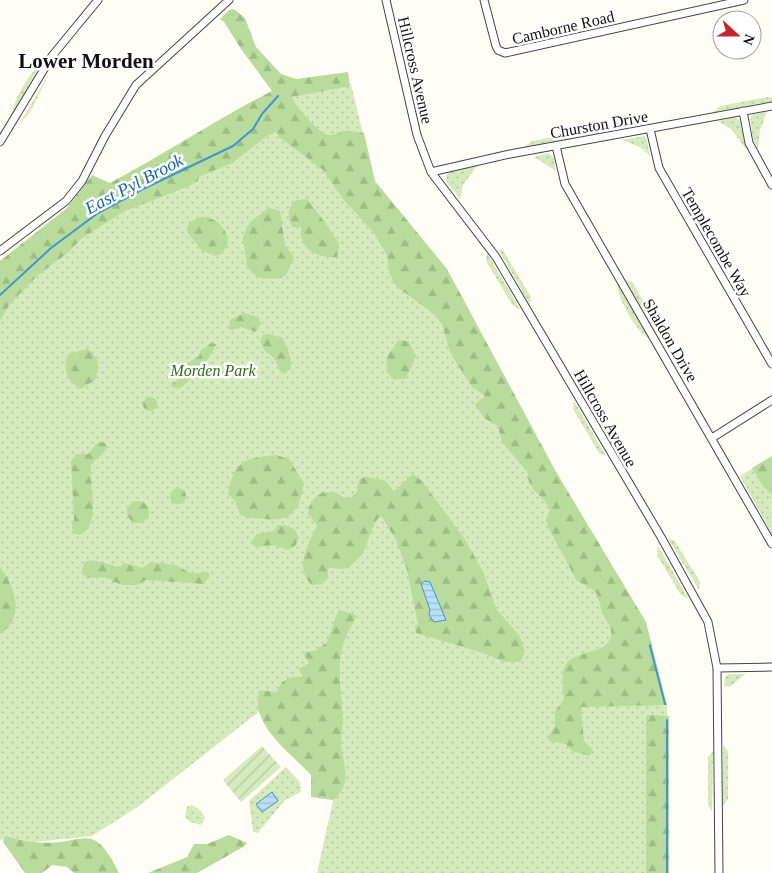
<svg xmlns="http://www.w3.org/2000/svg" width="772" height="873" font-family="'Times New Roman',serif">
<defs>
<pattern id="grass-dots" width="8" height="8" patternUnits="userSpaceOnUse" patternTransform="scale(1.25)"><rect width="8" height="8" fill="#d5ebbd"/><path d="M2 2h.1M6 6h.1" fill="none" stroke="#b6c8a1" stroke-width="1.8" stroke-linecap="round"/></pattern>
<pattern id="forest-firs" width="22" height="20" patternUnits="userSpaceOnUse" patternTransform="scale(1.25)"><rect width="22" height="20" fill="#b9dc9c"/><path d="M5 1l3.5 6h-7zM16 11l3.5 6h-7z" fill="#9ebc85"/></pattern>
<pattern id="garden-furrows" width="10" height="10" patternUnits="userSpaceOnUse" patternTransform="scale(1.25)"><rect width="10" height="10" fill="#d5ebbd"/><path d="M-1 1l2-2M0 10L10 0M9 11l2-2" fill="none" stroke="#b6c8a1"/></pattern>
<pattern id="water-rules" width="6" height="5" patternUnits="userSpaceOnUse" patternTransform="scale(1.25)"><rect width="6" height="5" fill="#b9e0f7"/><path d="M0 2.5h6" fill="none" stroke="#9ebfd3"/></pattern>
</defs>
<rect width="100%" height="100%" fill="#fffdf5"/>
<path fill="url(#grass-dots)" d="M43 61 11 117C16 94 27 77 43 61Z
M50 72 31 111 19 125Z
M351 84 374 181 667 706 668 873H317L333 801 331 642 288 689 136 808 92 836 6 845 2 839 0 840V261L110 184 152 162 273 91Z
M767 97 772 98V101L712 113 721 106Z
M767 112 760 130 758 149 753 139 750 118 753 114Z
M735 117 740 121 746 149 731 129 718 121Z
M578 133 588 135 524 147 532 141Z
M644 136 647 140 650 156 640 147 622 140Z
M549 153 554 158 556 171 534 157Z
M477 166 463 185 460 199 446 181 447 173 452 170Z
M498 249 504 252 531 297 530 305Z
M487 253 520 309 513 306 486 261Z
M625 279 633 283 657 326V334Z
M618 283 649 338C637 334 615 295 618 283Z
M583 394 590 397 616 442 615 450Z
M574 401 606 456 599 453 573 409Z
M772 456V534L740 476Z
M668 538 675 541 700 582 699 590Z
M658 546 688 598 681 595 657 555Z
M728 674H745L731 686 724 687 725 677Z
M723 745 728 751V799L723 806Z
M713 751 712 811 708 805V757Z
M286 767 300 782 301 792 285 800 258 833 253 832 249 801Z
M191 805C198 807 202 812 205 818L201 825 190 822 185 817 187 807Z"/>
<path fill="url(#forest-firs)" d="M234 9 245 18 256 47 281 74 296 79 348 72 350 86 292 97C296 107 316 131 326 134 333 137 338 132 345 131 350 130 358 133 364 133L375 181 447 269 555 470 646 622 667 705 581 707 584 741 593 750 590 756 572 751 566 744 549 741 548 737 555 726V711L564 700C563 689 560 672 567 663 578 649 613 655 611 631 611 625 605 620 603 614 595 590 601 593 577 581L548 527 546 520 550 510C544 494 527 492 528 473L502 442 498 426 484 418 475 404 485 396 472 387 457 364 450 352 442 324 435 315 397 287 389 272 387 255 374 233 342 198 323 170 279 137 276 132 267 136 232 163 199 177 198 181 189 186 123 212 81 239 68 253 38 275 9 305 0 321V261L67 208 92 175 110 183C165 154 217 119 272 91L241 49 224 22 220 19 229 10Z
M307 199C312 205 338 239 339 245 339 249 338 254 337 257 318 259 298 249 301 227H292C287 215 287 210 296 200Z
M269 208 280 211 285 245 294 257 286 275 281 278 264 279 256 276 247 267 243 237 250 222Z
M201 217C216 217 228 228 228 244L221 254 216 256 202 251 187 232 189 222Z
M244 313 258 317 261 324 256 332 241 327 232 330 229 329 230 320Z
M269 334 283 338C287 348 292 358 291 369L285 373 280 371 274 358 264 350 260 341 263 335Z
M403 340 409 342 416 356 406 378 394 380 386 371 387 356 398 341Z
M211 343 216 344C214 355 188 385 178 389L170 386 178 379 183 366 199 356 201 350Z
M87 349C100 358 100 366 95 380L81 389C67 383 62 367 68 354Z
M143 404a7 7 0 1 1 14 0a7 7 0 1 1-14 0Z
M102 442 106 444C108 457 92 456 91 468 89 487 102 526 79 535L73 533 72 527 74 519 71 461 76 454H88L97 443Z
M276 455 289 459 304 483C299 511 293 522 263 519 255 518 247 519 240 514L235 501 228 494C234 460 245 458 276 455Z
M772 456V495L763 486 752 468Z
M413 474 422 481 464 538 483 571 497 610 519 635 525 652 520 662H504L483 653 416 633 415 626 418 624 407 570 396 540 382 517H379C364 537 372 552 348 567 342 571 334 567 328 568V578L322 584 312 585C293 568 309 544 317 525L308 514C309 499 320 489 336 493 340 494 342 498 347 498 351 498 354 495 357 492L359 480 364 477 384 480 394 491Z
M170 496a8 8 0 1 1 16 0a8 8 0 1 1-16 0Z
M127 512a11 11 0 1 1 22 0a11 11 0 1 1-22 0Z
M278 525C289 525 295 527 299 538L295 546 288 550 274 545 256 547 250 543 257 534 273 531Z
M93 560 118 567 126 563 142 568 151 562 176 565 192 574 208 572 210 576 204 584 146 580 137 585H123L114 582 108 577 88 578 82 574V568L85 562Z
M0 567C16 588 25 617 0 634Z
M341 610 356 615V617C351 627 344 638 342 649 337 668 342 698 343 719 343 727 341 734 341 742 342 763 354 784 333 800L311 797V775C290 752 250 726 259 690L277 692 282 682 289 678 302 676 299 669 309 663 304 655 305 652 315 651 327 642 338 611Z
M648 715 669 716V873H646V716Z
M229 835 247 843 243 847 197 873H148L187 857 194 844H207Z
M6 836C22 842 43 844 61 842 71 841 86 835 96 841 106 847 114 863 119 873H74L67 867 52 865 42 873H25L3 842Z"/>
<path fill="url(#garden-furrows)" d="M262 746 281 767 241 802 223 780Z"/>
<path fill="url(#water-rules)" stroke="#3f96cf" d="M425 581 430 582 446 620 434 622 429 615 430 610 421 584Z
M272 792 278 801 262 812 256 804Z"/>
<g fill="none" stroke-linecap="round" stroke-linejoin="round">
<path stroke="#3f96cf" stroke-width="2" d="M0 295 51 248 98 213 143 189 233 146 253 129 262 114 278 96
M650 646 665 704
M667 720V873"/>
<defs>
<path id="minor" d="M386 0 417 135 431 172 496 257 661 537 708 622 717 668 719 873
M484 0 496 46 498 50 505 53 744 0
M743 111 749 143 772 185
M650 129 659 168 772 364
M0 142 52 56 98 0
M556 146 565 184 772 544
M431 172 510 154 772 106
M0 251 66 201 82 181 105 136 136 85 229 0
M712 438 772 400
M717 668 772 667"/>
</defs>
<use href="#minor" stroke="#444" stroke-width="9"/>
<use href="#minor" stroke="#fff" stroke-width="7"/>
</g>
<g text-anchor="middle" stroke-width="5" stroke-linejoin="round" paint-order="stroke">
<g font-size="16" fill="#111" stroke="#fff">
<text transform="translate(563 27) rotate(-13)" y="6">Camborne Road</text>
<text transform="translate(416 70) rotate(77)" y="6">Hillcross Avenue</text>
<text transform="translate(599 124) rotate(-10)" y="6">Churston Drive</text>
<text transform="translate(717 242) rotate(60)" y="6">Templecombe Way</text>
<text transform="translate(671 340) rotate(60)" y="6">Shaldon Drive</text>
<text transform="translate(606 418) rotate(60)" y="6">Hillcross Avenue</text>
</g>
<g font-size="16" font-style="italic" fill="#2f6b1f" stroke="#fff">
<text x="213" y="376">Morden Park</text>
</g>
<g font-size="18" font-style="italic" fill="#1768a6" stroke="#fff">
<text transform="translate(134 184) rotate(-28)" y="6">East Pyl Brook</text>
</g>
<g font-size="21" font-weight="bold" fill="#111" stroke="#fff">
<text x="86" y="68">Lower Morden</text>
</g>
</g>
<g transform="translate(737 35) rotate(111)"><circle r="24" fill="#ffffff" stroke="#a0a0a0"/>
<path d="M0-4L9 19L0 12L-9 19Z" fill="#c4262e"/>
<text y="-8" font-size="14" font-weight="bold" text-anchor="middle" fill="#111111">N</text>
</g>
</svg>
